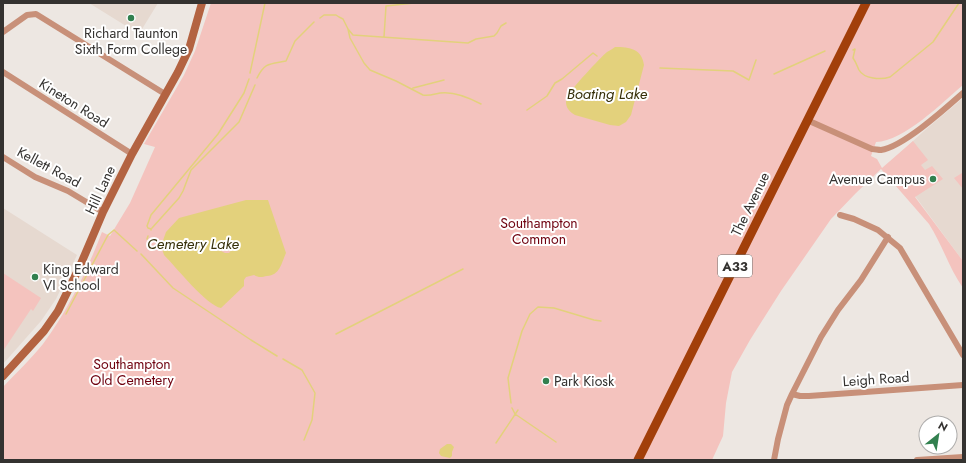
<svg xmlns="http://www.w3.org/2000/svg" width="966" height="463" font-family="Jost,sans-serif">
<rect width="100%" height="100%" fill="#ede7e2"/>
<path fill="#e6d9d0" d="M89 3H158L139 34Z
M963 98V261L890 162 924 131Z
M3 208 77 255 56 299 41 321 3 364Z"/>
<path fill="#f4c3be" d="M211 3H963V85C942 103 904 141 876 142L871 156 877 159 882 168 913 141 928 160 921 165 925 170 932 166 943 179 915 197 963 261V288C949 268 942 244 929 224L881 169 856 193 831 219 781 291 750 340 732 372 726 403 723 436 712 460H3V387C16 373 31 359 43 344 68 310 87 271 102 232L110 236 130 203 155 147 144 144 184 75 195 51Z
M962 173 963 174V189L954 178Z
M3 273 41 298 33 311 31 309 3 351Z"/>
<path fill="#e3d17c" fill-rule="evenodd" d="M615 47C630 47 642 49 644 65L631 115 626 122 619 126 610 125 575 115C568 111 564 105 567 97 569 91 601 57 607 52 610 50 613 49 615 47Z
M246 200H268L286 253C281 264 280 275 267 276 262 277 259 278 254 275L246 277 244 280V286L221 308C207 306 175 266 164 255L161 246 166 232 179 218ZM222 244 231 245 234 247 229 253H225L221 251Z
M447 444H451L454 447 452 452V456L450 458 441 456 439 453 440 449Z"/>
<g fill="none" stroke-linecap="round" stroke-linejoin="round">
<path stroke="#e3d17c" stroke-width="1.5" d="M320 18 324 15H336L339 17 343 19 348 29 350 38 364 63 370 70 396 81 423 95C430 96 434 94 440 93 454 91 468 97 481 104
M348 29 353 35 468 43 476 39 494 36 497 33 501 26 506 23
M384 37 386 6 414 3
M853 50 855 49 853 58C856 62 857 66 859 70 864 79 881 80 890 77L933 42 959 3
M660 68 733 71 749 80 756 60
M250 73 265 3
M774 74 825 51
M257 78C265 62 270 64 286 61L295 41 314 22
M413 88 444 80
M527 110 547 96 555 83 562 79 593 53 597 56
M152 228 179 198 183 191 191 170 239 122 255 85
M151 230V229L148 228 147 226 151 215 218 134 244 93 249 79
M147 239 148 236
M141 254 173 288 251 340 277 356
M66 314 108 235 114 230 137 251
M336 334 463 269
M283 359 302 370 315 393 312 420 304 440
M511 403 508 378 522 331 530 314 538 307 554 308 594 320 601 321
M512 408 515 414 556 442
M496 443 518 410
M480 460H481"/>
<path stroke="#c89079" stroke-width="6" d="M3 32 27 15 36 14 165 94
M3 72 132 154
M807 120 872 149C875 149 878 150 881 150 903 147 946 108 963 93
M3 157 35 177 68 191 103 212
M840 215 854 219 878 230 900 248 963 355
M792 394 800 396H809L963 385
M774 460 778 439 787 405 792 394 821 337 838 310 861 280 888 237
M917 460 963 457"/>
<path stroke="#b36341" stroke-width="8" d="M3 376 44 331 58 311 80 266 103 212 132 154 178 72 189 49 202 3"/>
<path stroke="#a23f0a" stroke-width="9" d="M638 460 866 3"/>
</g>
<g fill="#32804f" stroke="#fff" stroke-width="1.5">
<circle cx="131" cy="18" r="4"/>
<circle cx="933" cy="179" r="4"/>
<circle cx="35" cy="277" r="4"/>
<circle cx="546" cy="381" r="4"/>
</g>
<g text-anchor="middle" stroke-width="4" stroke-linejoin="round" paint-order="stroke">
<rect fill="#fff" stroke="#71706e" stroke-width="1" x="718" y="255" width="34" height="22" rx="3"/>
<g font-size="13" font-weight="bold" fill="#343230">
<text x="735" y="271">A33</text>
</g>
<g font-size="14" fill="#343230" stroke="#fff" text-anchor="start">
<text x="131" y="38" text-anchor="middle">Richard Taunton<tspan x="131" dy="16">Sixth Form College</tspan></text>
<text x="925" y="184" text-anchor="end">Avenue Campus</text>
<text x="43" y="274">King Edward<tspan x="43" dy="16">VI School</tspan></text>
<text x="554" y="386">Park Kiosk</text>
</g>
<g font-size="14" fill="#343230" stroke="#fff">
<text transform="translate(74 103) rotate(32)" y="5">Kineton Road</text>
<text transform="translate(49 167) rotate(28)" y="5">Kellett Road</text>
<text transform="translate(100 190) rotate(-65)" y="5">Hill Lane</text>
<text transform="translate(750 204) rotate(-64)" y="5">The Avenue</text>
<text transform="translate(876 379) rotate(-4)" y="5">Leigh Road</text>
</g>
<g font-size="14" fill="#6e000e" stroke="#fff">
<text x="539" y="228">Southampton<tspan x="539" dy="16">Common</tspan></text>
<text x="132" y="369">Southampton<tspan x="132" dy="16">Old Cemetery</tspan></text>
</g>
<g font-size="15" font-style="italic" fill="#37300a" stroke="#fff">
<text x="607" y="99">Boating Lake</text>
<text x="193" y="249">Cemetery Lake</text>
</g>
</g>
<rect width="966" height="463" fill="none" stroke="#343230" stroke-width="8"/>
<g transform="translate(938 435) rotate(30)"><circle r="19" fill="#ffffff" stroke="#aeadac"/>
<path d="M0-3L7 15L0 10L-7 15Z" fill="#32804f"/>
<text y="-6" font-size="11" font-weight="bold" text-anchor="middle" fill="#343230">N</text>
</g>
</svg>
